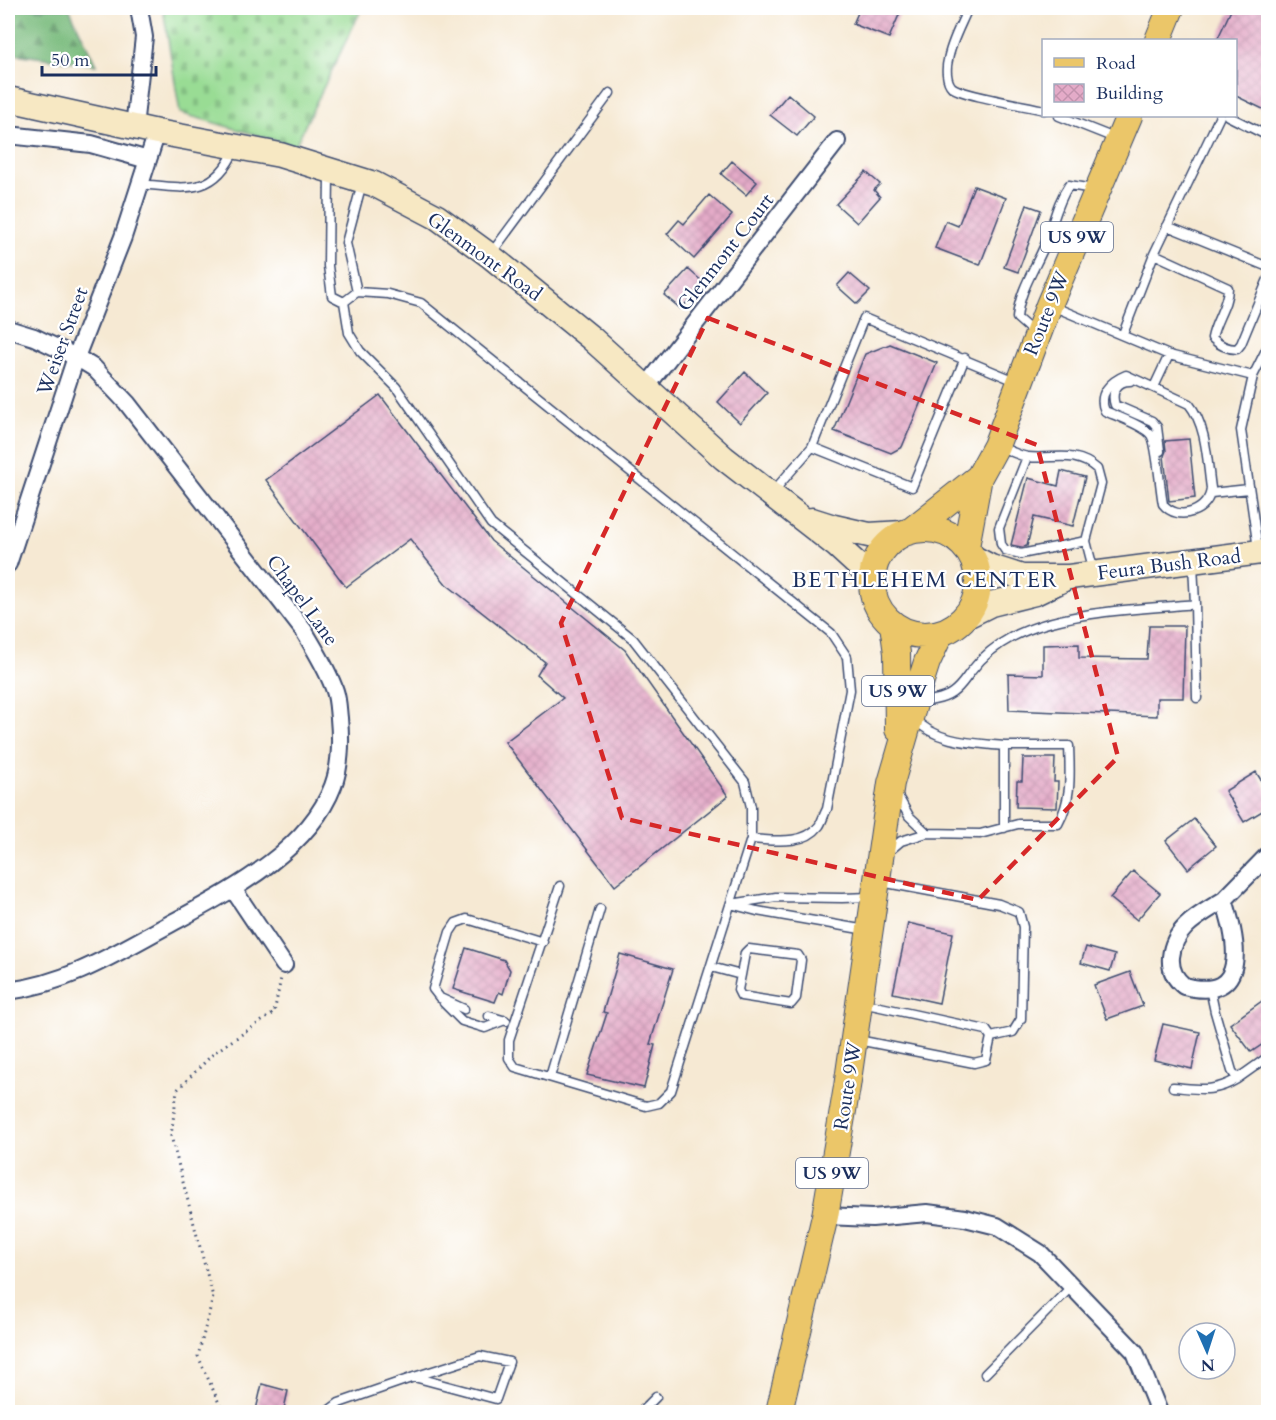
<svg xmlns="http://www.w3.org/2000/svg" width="1276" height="1420" font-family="Cardo,serif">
<defs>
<pattern id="forest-firs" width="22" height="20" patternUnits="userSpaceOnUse" patternTransform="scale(1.5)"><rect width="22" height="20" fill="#7abc7e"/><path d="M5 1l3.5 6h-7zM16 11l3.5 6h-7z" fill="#63996a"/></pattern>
<pattern id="cemetery-stones" width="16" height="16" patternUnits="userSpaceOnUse" patternTransform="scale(1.5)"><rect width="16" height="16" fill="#99dc94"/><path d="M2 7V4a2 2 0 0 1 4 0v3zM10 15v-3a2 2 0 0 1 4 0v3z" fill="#83bd82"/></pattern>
<pattern id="building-cross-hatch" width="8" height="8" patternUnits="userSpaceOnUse" patternTransform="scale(1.5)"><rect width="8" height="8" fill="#e4abc8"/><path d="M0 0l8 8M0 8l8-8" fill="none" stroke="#c393ae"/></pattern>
</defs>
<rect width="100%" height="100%" fill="#fff"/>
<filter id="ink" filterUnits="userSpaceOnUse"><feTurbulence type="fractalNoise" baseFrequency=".0167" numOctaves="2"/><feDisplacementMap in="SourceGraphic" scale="12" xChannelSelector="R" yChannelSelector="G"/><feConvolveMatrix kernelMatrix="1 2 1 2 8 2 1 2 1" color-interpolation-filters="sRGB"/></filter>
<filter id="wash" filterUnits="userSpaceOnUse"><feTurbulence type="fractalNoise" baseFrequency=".008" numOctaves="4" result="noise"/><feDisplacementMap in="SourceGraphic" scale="24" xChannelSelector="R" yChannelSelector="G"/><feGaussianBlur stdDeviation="1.35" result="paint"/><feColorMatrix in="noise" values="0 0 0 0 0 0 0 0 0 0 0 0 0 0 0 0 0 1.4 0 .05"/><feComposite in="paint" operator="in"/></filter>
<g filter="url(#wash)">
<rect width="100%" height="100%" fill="#f6e9d3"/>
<path fill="url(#forest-firs)" stroke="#4a766e" stroke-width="1.5" d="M8 8H69L96 65 8 53Z"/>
<path fill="url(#cemetery-stones)" stroke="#5a8679" stroke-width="1.5" d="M163 8H362L295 146 180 113Z"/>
<g id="blocks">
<path fill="url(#building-cross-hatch)" d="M860 8H902L889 38 853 24Z
M1232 8H1269V112L1236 96V40H1217Z
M788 94 814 116 797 136 770 115Z
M732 161 757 182 746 195 721 174Z
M866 172 880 184 874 190 880 197 857 223 836 204Z
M974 186 1006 198 980 265 935 248 946 221 958 226Z
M709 195 732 215 694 259 667 234 679 220 684 224Z
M1027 205 1041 210 1018 272 1004 267Z
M688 269 704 283 681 309 664 295Z
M849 273 870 291 857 304 837 286Z
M890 344 937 363 902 447 891 453 834 431 865 354Z
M745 372 767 393 740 423 718 402Z
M380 395 491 541 625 650 728 796 615 886 505 742 563 698 537 675 545 662 446 584 410 539 346 587 266 480Z
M1189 439 1195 498 1169 501 1164 456 1166 451 1165 441Z
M1061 471 1085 477 1073 526 1034 517 1027 546 1021 547 1011 545 1028 478 1058 486Z
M1149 626H1185L1183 698H1157V716L1009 710 1008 674 1043 675V645L1079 644V658L1147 659Z
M1023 758H1055L1054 782H1058L1057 808 1016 807 1017 781H1022Z
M1256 772 1269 793V807L1244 822 1225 791Z
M1194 819 1216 846 1188 869 1166 841Z
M1133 871 1160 893 1137 920 1110 898Z
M908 923 953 933 939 1003 893 993Z
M1086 947 1115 955 1110 971 1081 963Z
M466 948 504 960 510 970 503 994 499 992 495 1002 453 989Z
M620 954 673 969 650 1044 655 1045 644 1088 587 1075 607 1013 603 1012Z
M1130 972 1143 1006 1107 1019 1094 985Z
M1269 996V1040L1251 1052 1230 1024Z
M1163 1024 1200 1032 1192 1069 1154 1060Z
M262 1384 288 1391 283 1413H268L256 1410Z"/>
</g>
</g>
<g filter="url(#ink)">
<use href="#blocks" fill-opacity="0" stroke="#3c4b70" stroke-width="1.5"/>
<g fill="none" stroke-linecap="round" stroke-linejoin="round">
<defs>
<path id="lane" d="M968 8C961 25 951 42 948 60 946 68 946 81 952 87 960 95 1028 106 1044 110
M1059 116 1117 139
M1228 116 1268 136
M329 172 328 266 332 296 344 302
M140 184C184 188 214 197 235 149
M1167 226 1268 267
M1154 254 1228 288C1228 305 1215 321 1212 338 1219 345 1227 349 1237 349L1241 344 1268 279
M490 255 610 93
M357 292 388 294 421 303 831 633 847 657 850 690 827 809C824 814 822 822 819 826 804 846 772 840 751 839
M344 302 349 333 360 351 396 387 491 524 633 639 745 782 751 807V839L671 1091 659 1103 646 1106 515 1067 509 1058V1040L560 886
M344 302 357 292 346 243 362 183
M1052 306 1169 355 1253 376 1241 430 1258 549
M1034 333 1017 318C1019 292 1034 270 1044 247 1053 226 1056 204 1069 185L1093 189
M1123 334 1154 254 1220 116
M1126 375 1189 404C1207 426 1207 461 1211 488 1210 511 1178 523 1163 504 1160 490 1157 443 1151 435 1143 425 1116 416 1105 411 1097 394 1111 381 1126 375Z
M1253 376 1268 346
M1130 381C1116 381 1111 393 1115 405L1152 421 1157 427 1160 451
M1154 387 1169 355
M812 447 912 487 965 358
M1000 447C1009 450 1019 456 1028 457 1053 460 1075 449 1097 469L1101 484 1086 541 1094 572
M1027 457 999 528 1001 544 1005 550 1021 554 1086 541
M1211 493 1249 489
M771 494 812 447 864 318 1018 382
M1195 604 1197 698
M917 702C929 701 942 700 952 693 962 686 966 677 973 669 983 656 997 645 1012 637 1065 610 1136 610 1195 604L1193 564
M915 719C936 743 974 743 1004 746
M927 833 980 834 1018 824H1058C1072 799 1070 775 1069 746H1004V828
M888 852 901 841 927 833 909 816 896 793
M881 882 999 904 1019 912 1023 927 1021 1019 1013 1032 991 1037
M731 904 776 897 842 898 871 897
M734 905 757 911 866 930
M711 967 741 975 738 990 741 996 791 1004 796 998 801 960 798 955 749 949 745 953 741 975
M1210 989 1215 1012 1232 1071 1237 1079 1268 1057
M444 1003 462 1021 485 1028 505 1020
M464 1009 440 998 433 989 450 932 456 923 467 919 543 942
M489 1016 506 1021
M858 1040 974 1063 986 1060 991 1037 986 1030 862 1003
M550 1077 600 909
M1173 1087C1199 1089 1214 1093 1237 1079
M985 1374 1072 1286
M327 1412 339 1403 414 1377 480 1356 509 1362 496 1399 414 1377
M641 1412 656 1397"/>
<path id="street" d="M134 127 144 37 139 8
M8 135 91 144 148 160
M8 329 34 337 76 357 94 368 127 403 304 631C315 650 328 670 335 691 338 700 338 710 339 718 341 740 341 765 333 786 308 852 228 892 170 924 116 953 70 983 8 991
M646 387 837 141
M8 564 76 357 123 237 157 132
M233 889 284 965
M1224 900C1237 939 1251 1003 1184 986 1175 979 1170 969 1171 957 1174 927 1200 915 1224 900Z
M1224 900 1268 855
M825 1216 872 1218 927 1213 965 1218 997 1226 1040 1253 1135 1352 1159 1412"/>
<path id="secondary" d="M8 99 157 132 280 155 374 184 437 217 489 255 591 338 724 458 836 545 872 578
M812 520 834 527 869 535 903 533
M972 557 991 567 1022 577H1069L1268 551
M967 616 991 604 1035 593 1062 580"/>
<path id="primary" d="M1158 40 1171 8
M872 582a53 53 0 1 1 106 0a53 53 0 1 1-106 0Z
M912 530 979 477
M966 547 979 477 996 446 1049 305 1129 116
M893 625 897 653 898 729
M779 1412 825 1216 847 1087 891 783 919 687 927 662 940 634"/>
</defs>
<use href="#lane" stroke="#3c4b70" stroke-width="11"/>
<use href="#street" stroke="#3c4b70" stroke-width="20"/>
<use href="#secondary" stroke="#3c4b70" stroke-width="27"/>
<use href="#primary" stroke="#3c4b70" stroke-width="28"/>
<path stroke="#3c4b70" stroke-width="3" stroke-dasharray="1.5 4.5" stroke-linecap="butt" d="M223 1412 198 1356 213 1297 171 1136 177 1090 215 1052 274 1013 281 978"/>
<use href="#lane" stroke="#fff" stroke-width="8"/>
<use href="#street" stroke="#fff" stroke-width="16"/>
<use href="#secondary" stroke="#f7e8c3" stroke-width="24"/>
<use href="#primary" stroke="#ebc669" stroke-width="26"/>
</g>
</g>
<path fill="none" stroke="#d62828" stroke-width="4.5" stroke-dasharray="12 8" stroke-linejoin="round" d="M708 318 1037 445 1118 757 978 900 622 818 561 623Z"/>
<g text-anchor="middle" stroke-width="4.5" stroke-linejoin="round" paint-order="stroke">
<g fill="#fff" stroke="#5f6d8e" stroke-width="1.5">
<rect x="1041" y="222" width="72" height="30" rx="4.5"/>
<rect x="862" y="676" width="72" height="30" rx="4.5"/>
<rect x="796" y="1158" width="72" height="30" rx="4.5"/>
</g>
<g font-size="18" font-weight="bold" fill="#1b2f5e">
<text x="1077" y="243">US 9W</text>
<text x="898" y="697">US 9W</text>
<text x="832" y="1179">US 9W</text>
</g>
<g font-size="20" fill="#1b2f5e" stroke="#fff">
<text transform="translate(725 252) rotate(-52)" y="7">Glenmont Court</text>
<text transform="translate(485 256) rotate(36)" y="7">Glenmont Road</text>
<text transform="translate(1046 313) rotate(-68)" y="7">Route 9W</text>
<text transform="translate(62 341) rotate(-70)" y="7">Weiser Street</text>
<text transform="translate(1169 564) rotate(-7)" y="7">Feura Bush Road</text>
<text transform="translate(303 600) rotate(54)" y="7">Chapel Lane</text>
<text transform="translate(847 1086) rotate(-81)" y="7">Route 9W</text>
</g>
<g font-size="22" letter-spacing="1.5" fill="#1b2f5e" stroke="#fff">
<text x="925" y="587">BETHLEHEM CENTER</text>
</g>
</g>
<rect width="1276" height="1420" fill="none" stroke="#fff" stroke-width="30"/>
<rect x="1042" y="39" width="195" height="78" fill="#ffffff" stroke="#a4acbf" stroke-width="1.5"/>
<rect x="1054" y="58" width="30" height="9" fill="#ebc669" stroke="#a4acbf" stroke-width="1.5"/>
<text x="1096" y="69" font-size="18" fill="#1b2f5e">Road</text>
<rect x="1054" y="84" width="30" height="18" fill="url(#building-cross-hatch)" stroke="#a4acbf" stroke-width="1.5"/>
<text x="1096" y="99" font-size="18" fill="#1b2f5e">Building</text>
<g transform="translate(1207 1351) rotate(177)"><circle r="28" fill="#ffffff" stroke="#a4acbf" stroke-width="1.5"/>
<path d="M0-4.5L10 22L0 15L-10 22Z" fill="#1f6fb2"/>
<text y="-9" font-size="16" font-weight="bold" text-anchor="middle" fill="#1b2f5e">N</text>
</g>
<path d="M42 66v9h114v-9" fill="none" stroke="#1b2f5e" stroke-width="3"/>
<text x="51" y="66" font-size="18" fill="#1b2f5e" stroke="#ffffff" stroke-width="4.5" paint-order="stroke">50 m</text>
</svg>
